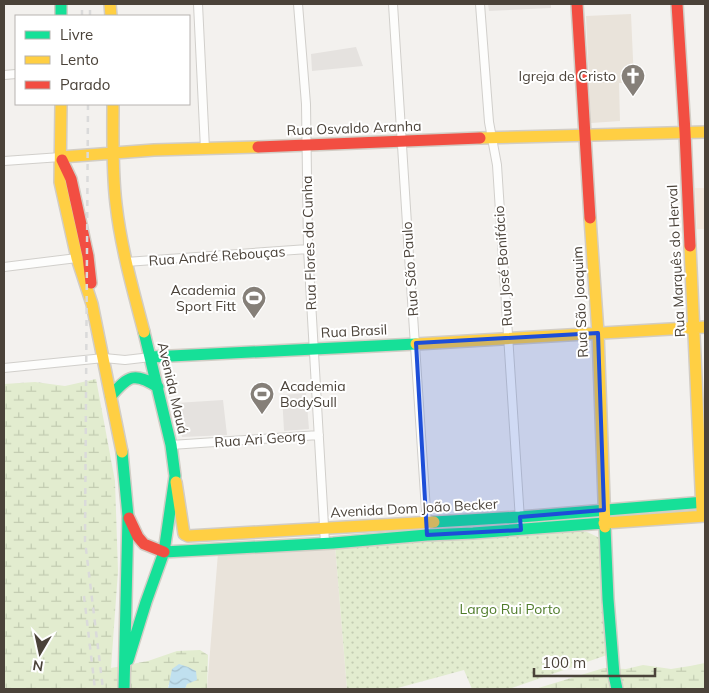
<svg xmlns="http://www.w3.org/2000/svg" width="709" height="693" font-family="Mulish,sans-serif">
<defs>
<pattern id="wetland-marsh" width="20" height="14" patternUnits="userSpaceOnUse" patternTransform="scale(1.25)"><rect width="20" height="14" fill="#e2eccf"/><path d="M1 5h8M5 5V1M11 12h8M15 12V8" fill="none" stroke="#c3ccb2"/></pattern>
<pattern id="park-dots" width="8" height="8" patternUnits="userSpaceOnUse" patternTransform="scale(1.25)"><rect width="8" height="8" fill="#e2eccf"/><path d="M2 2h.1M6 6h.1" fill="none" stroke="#c3ccb2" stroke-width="1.8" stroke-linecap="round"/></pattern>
<pattern id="water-waves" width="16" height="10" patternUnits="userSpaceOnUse" patternTransform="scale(1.25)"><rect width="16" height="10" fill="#c0e0ef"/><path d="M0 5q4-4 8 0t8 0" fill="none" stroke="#a6c1ce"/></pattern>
</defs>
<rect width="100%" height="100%" fill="#f3f1ee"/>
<path fill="#f2e9df" d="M695 188H705V229H697Z"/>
<path fill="#e9e3da" d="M631 14 634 82 619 83 620 121 591 123 586 16Z
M335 545 347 689H207L218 553Z"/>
<path fill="url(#wetland-marsh)" d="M96 379 115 481 118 571 111 668 148 661 177 651 200 650 208 655 207 689H185L187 684 168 685V689H4V384L35 382 65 386Z
M705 663V689H535L604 668 626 669 643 665 671 669 690 666Z"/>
<path fill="url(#park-dots)" d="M569 530 587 532 600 538 607 655 509 689H472L464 670 394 689H347L335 545Z"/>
<path fill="#e5e2df" d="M488 4H551V8L489 11Z
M356 47 363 66 312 71 311 54Z
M306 393 309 429 284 431 282 395Z
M223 400 227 435 182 437 176 403Z"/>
<path fill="url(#water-waves)" d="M179 664 188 667 196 671 197 680 187 684 185 689H168L172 669Z"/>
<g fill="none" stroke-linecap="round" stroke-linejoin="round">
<defs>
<path id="street" d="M198 4 205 149
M298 4 306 104 308 249 325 543
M393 4C403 178 416 351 427 525
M480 4 489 122 497 165 520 520
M4 75 16 74
M4 161 61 157
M126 262 308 249
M4 267 77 258
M4 368 104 358 125 360 151 357
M171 445 319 435"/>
<path id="fast" d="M61 4V16
M151 357 416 344
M111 396C129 375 134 372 158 387
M122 452 128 516 124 689
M434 522 520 517 705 502
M605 527 608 599 614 675 617 689
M164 552 333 543 427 535 473 533 604 523
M128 660 146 602 164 552 175 476 171 445 144 332"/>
<path id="slow" d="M110 4 111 16
M61 104 60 182 77 258 92 304 122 452
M113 104C113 137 112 171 116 204 121 248 133 290 144 332
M480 138 705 132
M61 157 154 150 258 147
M590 218 598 333 605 527
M690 246 702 510
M416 344 705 327
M176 482 184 534 188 536 434 522
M604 523 705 516"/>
<path id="jam" d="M577 4 590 218
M677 4 685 132 690 246
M258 147 480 138
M62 160 71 179 88 256 91 283
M129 518 138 537 144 544 164 552"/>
</defs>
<use href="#street" stroke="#d1cfcb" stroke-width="10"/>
<use href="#fast" stroke="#d2cdc5" stroke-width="14"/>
<use href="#slow" stroke="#d2cdc5" stroke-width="14"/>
<use href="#jam" stroke="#d2cdc5" stroke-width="14"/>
<use href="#street" stroke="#fdfdfc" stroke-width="8"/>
<use href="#fast" stroke="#16e098" stroke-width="11"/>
<use href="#slow" stroke="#ffcf43" stroke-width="11"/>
<use href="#jam" stroke="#f24e42" stroke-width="11"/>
<path stroke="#dadada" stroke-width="2.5" stroke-dasharray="6 6" stroke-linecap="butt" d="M82 16V4
M90 16V4
M88 104 85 541 103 689
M84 596 95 689"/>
</g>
<path fill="#1d4ed8" fill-opacity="0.2" stroke="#1d4ed8" stroke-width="4" stroke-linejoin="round" d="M598 333 604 510 520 517 521 530 427 535 416 343Z"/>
<defs>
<symbol id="church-pin" viewBox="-11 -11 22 30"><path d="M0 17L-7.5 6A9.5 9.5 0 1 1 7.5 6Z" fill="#857f78" stroke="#fff"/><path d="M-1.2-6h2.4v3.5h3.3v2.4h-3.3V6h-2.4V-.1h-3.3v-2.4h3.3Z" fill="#fff"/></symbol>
<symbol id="stadium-pin" viewBox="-11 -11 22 30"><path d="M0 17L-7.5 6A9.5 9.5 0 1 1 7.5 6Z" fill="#857f78" stroke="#fff"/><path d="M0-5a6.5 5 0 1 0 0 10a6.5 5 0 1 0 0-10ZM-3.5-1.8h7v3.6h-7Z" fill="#fff"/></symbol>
</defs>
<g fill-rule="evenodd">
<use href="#church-pin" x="619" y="62" width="28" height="38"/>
<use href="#stadium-pin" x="240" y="284" width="28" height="38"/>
<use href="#stadium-pin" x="248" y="380" width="28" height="38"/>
</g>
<g text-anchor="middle" stroke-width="4" stroke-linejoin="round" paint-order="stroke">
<g font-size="14" fill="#4a4239" stroke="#fff" text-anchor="end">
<text x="616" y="81">Igreja de Cristo</text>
<text x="236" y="295">Academia<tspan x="236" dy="16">Sport Fitt</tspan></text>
<text x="280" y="391" text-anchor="start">Academia<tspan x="280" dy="16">BodySull</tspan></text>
</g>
<g font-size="14" fill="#4a4239" stroke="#fff">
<text transform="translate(354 128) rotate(-2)" y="5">Rua Osvaldo Aranha</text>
<text transform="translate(309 243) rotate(-92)" y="5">Rua Flores da Cunha</text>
<text transform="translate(217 256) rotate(-4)" y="5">Rua André Rebouças</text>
<text transform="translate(676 261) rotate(-93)" y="5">Rua Marquês do Herval</text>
<text transform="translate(503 266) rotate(-94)" y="5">Rua José Bonifácio</text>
<text transform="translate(410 269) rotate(-94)" y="5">Rua São Paulo</text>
<text transform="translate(580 302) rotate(-93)" y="5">Rua São Joaquim</text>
<text transform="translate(354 331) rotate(-3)" y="5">Rua Brasil</text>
<text transform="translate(173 388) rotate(77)" y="5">Avenida Mauá</text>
<text transform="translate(260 439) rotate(-4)" y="5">Rua Ari Georg</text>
<text transform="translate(414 508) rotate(-3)" y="5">Avenida Dom João Becker</text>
</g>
<g font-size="14" fill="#507c2c" stroke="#fff">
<text x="510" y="614">Largo Rui Porto</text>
</g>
</g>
<rect width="709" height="693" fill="none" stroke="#4a4239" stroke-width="10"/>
<rect x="15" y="15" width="175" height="90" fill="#ffffff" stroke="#b7b3b0"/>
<rect x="25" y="31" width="25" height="8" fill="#16e098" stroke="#b7b3b0"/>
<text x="60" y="40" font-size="15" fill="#4a4239">Livre</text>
<rect x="25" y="56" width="25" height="8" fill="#ffcf43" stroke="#b7b3b0"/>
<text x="60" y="65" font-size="15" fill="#4a4239">Lento</text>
<rect x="25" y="81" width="25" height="8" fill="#f24e42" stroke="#b7b3b0"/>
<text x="60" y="90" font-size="15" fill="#4a4239">Parado</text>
<g transform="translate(40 653) rotate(189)" stroke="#ffffff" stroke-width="4" paint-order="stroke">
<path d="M0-4L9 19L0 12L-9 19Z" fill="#4a4239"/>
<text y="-8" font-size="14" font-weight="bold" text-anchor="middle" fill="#4a4239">N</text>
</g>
<path d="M534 668v8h121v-8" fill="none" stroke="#4a4239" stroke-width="2.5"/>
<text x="542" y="668" font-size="15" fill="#4a4239" stroke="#ffffff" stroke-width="4" paint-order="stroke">100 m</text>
</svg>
